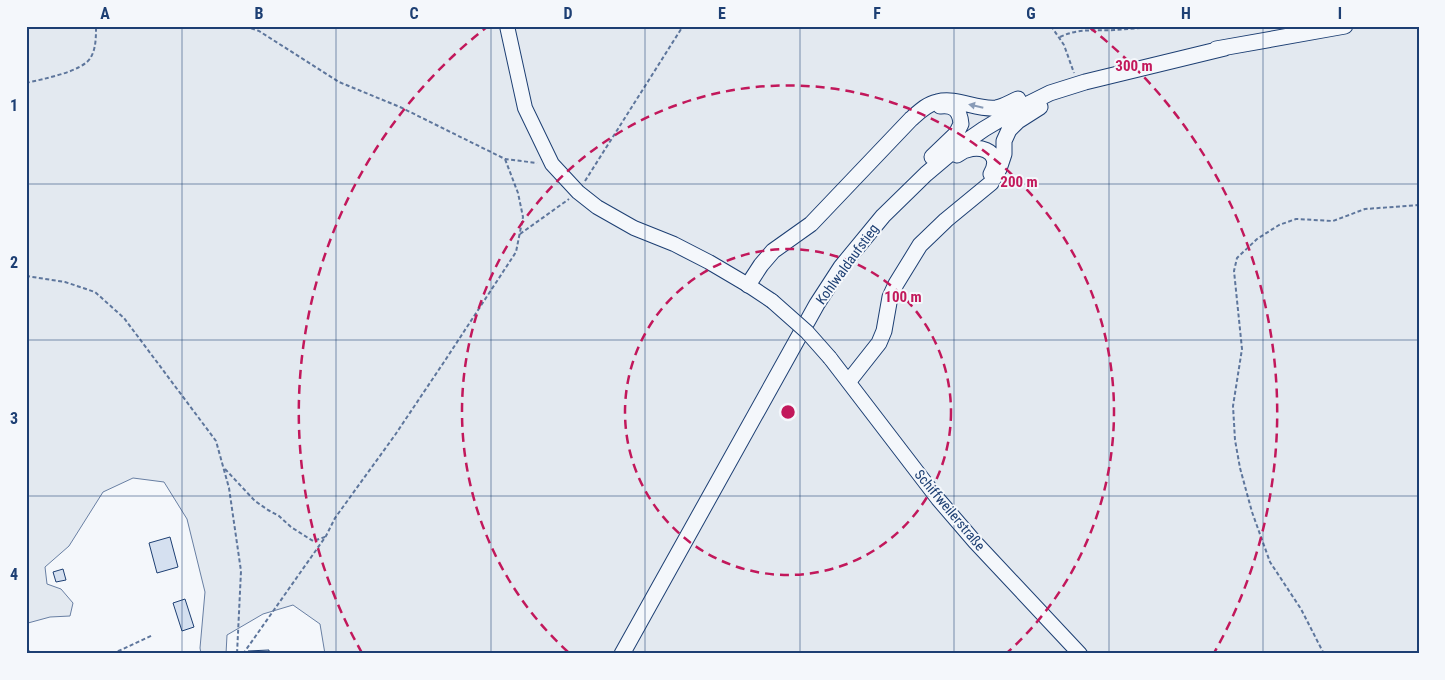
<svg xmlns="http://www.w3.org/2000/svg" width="1445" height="680" font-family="'Roboto Condensed',sans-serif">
<rect width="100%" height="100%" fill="#f4f7fb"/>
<path fill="#e3e9f0" stroke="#687fa3" d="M26 26H1419V654H325L320 624 293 605 263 614 227 635 226 654H201L200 648 205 592 187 519 164 482 133 478 103 492 69 546 45 567 47 584 61 589 73 603 70 616 50 617 28 623 26 629Z"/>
<path fill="#d5e0f0" stroke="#1d3f73" d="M170 537 178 567 157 573 149 543Z
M63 569 66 580 56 582 53 572Z
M185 599 194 627 182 631 173 603Z
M269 650V654H248V651Z"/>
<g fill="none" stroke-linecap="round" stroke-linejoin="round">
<defs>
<path id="secondary" d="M507 26 525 108 552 164 578 192 597 207 634 228 674 244 709 262 748 285 772 301
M830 358 938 499 975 542 1080 654"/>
<path id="primary" d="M1216 49 1345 26
M957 155C975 141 1005 150 991 174
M932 157 956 134 961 124C960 111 954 104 940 106
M748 285 761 265 773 251 811 224 911 119C919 112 927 104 937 102 957 97 976 110 996 108 1003 107 1011 102 1018 99
M849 381 879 343 884 331 890 297 896 284 920 245 946 220 991 183 999 169 1004 154V141L1009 130 1018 121 1040 107
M622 654 817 304 841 267 883 216 926 174 958 147 984 129 1016 110 1050 93 1085 82 1225 48"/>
</defs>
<use href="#secondary" stroke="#1d3f73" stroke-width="16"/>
<use href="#primary" stroke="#1d3f73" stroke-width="17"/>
<path stroke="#5e769c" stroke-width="2" stroke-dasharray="4 2.5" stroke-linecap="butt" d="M245 26 259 31 339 82 400 107 505 159 537 163
M1051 26 1064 45 1074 73
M1060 37C1078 28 1095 31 1114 30 1129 29 1143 28 1158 26
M26 83C42 79 83 72 91 57 96 48 96 37 96 26
M585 181 683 26
M520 234 569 199
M26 276 65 282 95 292 124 318 216 441 229 488 241 571 237 654
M225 469 255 501 268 510 279 516 291 527 313 541 325 537
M26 650 35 654
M112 654 153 635
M243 654 326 536 335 518 395 435 446 359 516 252 523 217 518 193 505 159
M1324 654 1301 609 1270 562 1252 512 1240 468 1235 440 1233 406 1242 349 1234 271 1237 258 1257 239 1279 225 1296 219 1333 221 1365 209 1419 205"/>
<use href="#secondary" stroke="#f4f7fb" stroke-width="14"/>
<use href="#primary" stroke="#f4f7fb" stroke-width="15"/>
<defs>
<path id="secondary-bridge" d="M772 301 807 332 830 358"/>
</defs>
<use href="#secondary-bridge" stroke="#1d3f73" stroke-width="16" stroke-linecap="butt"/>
<use href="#secondary-bridge" stroke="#f4f7fb" stroke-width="14"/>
</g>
<defs><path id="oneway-solid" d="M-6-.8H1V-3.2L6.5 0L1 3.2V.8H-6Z" transform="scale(1.25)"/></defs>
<use fill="#889bb7" href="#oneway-solid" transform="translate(976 106) rotate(-167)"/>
<path fill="none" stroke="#1d3f73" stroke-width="1" stroke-opacity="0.55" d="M182 26V654M336 26V654M491 26V654M645 26V654M800 26V654M954 26V654M1109 26V654M1263 26V654M26 184H1419M26 340H1419M26 496H1419"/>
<g fill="none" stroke="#c2185b" stroke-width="2.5" stroke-dasharray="9 6">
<circle cx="788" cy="412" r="163"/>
<path d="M568 652A326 326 0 1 1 1008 652"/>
<path d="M362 653A489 489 0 0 1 487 27M1089 27A489 489 0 0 1 1214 653"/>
</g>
<g text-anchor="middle" stroke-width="4" stroke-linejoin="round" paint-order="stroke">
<g font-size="14" fill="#1d3f73" stroke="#f4f7fb">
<text transform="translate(847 264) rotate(-54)" y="5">Kohlwaldaufstieg</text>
<text transform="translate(950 510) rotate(50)" y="5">Schiffweilerstraße</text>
</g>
</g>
<circle cx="788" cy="412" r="8" fill="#c2185b" stroke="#f4f7fb" stroke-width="2.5"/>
<g font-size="15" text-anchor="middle" font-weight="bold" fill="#c2185b" stroke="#f4f7fb" stroke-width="4" stroke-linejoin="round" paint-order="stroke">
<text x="1134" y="71">300 m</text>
<text x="1019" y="187">200 m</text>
<text x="903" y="302">100 m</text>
</g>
<rect width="1445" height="680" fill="none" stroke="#f4f7fb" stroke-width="55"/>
<rect x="28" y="28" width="1390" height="624" fill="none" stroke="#1d3f73" stroke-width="2"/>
<g font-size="16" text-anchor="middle" font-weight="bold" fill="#1d3f73">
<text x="105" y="19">A</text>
<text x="259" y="19">B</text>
<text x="414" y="19">C</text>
<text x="568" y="19">D</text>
<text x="722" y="19">E</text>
<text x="877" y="19">F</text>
<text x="1031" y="19">G</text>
<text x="1186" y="19">H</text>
<text x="1340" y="19">I</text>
<text x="14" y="111">1</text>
<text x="14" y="268">2</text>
<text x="14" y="424">3</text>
<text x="14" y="580">4</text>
</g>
</svg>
